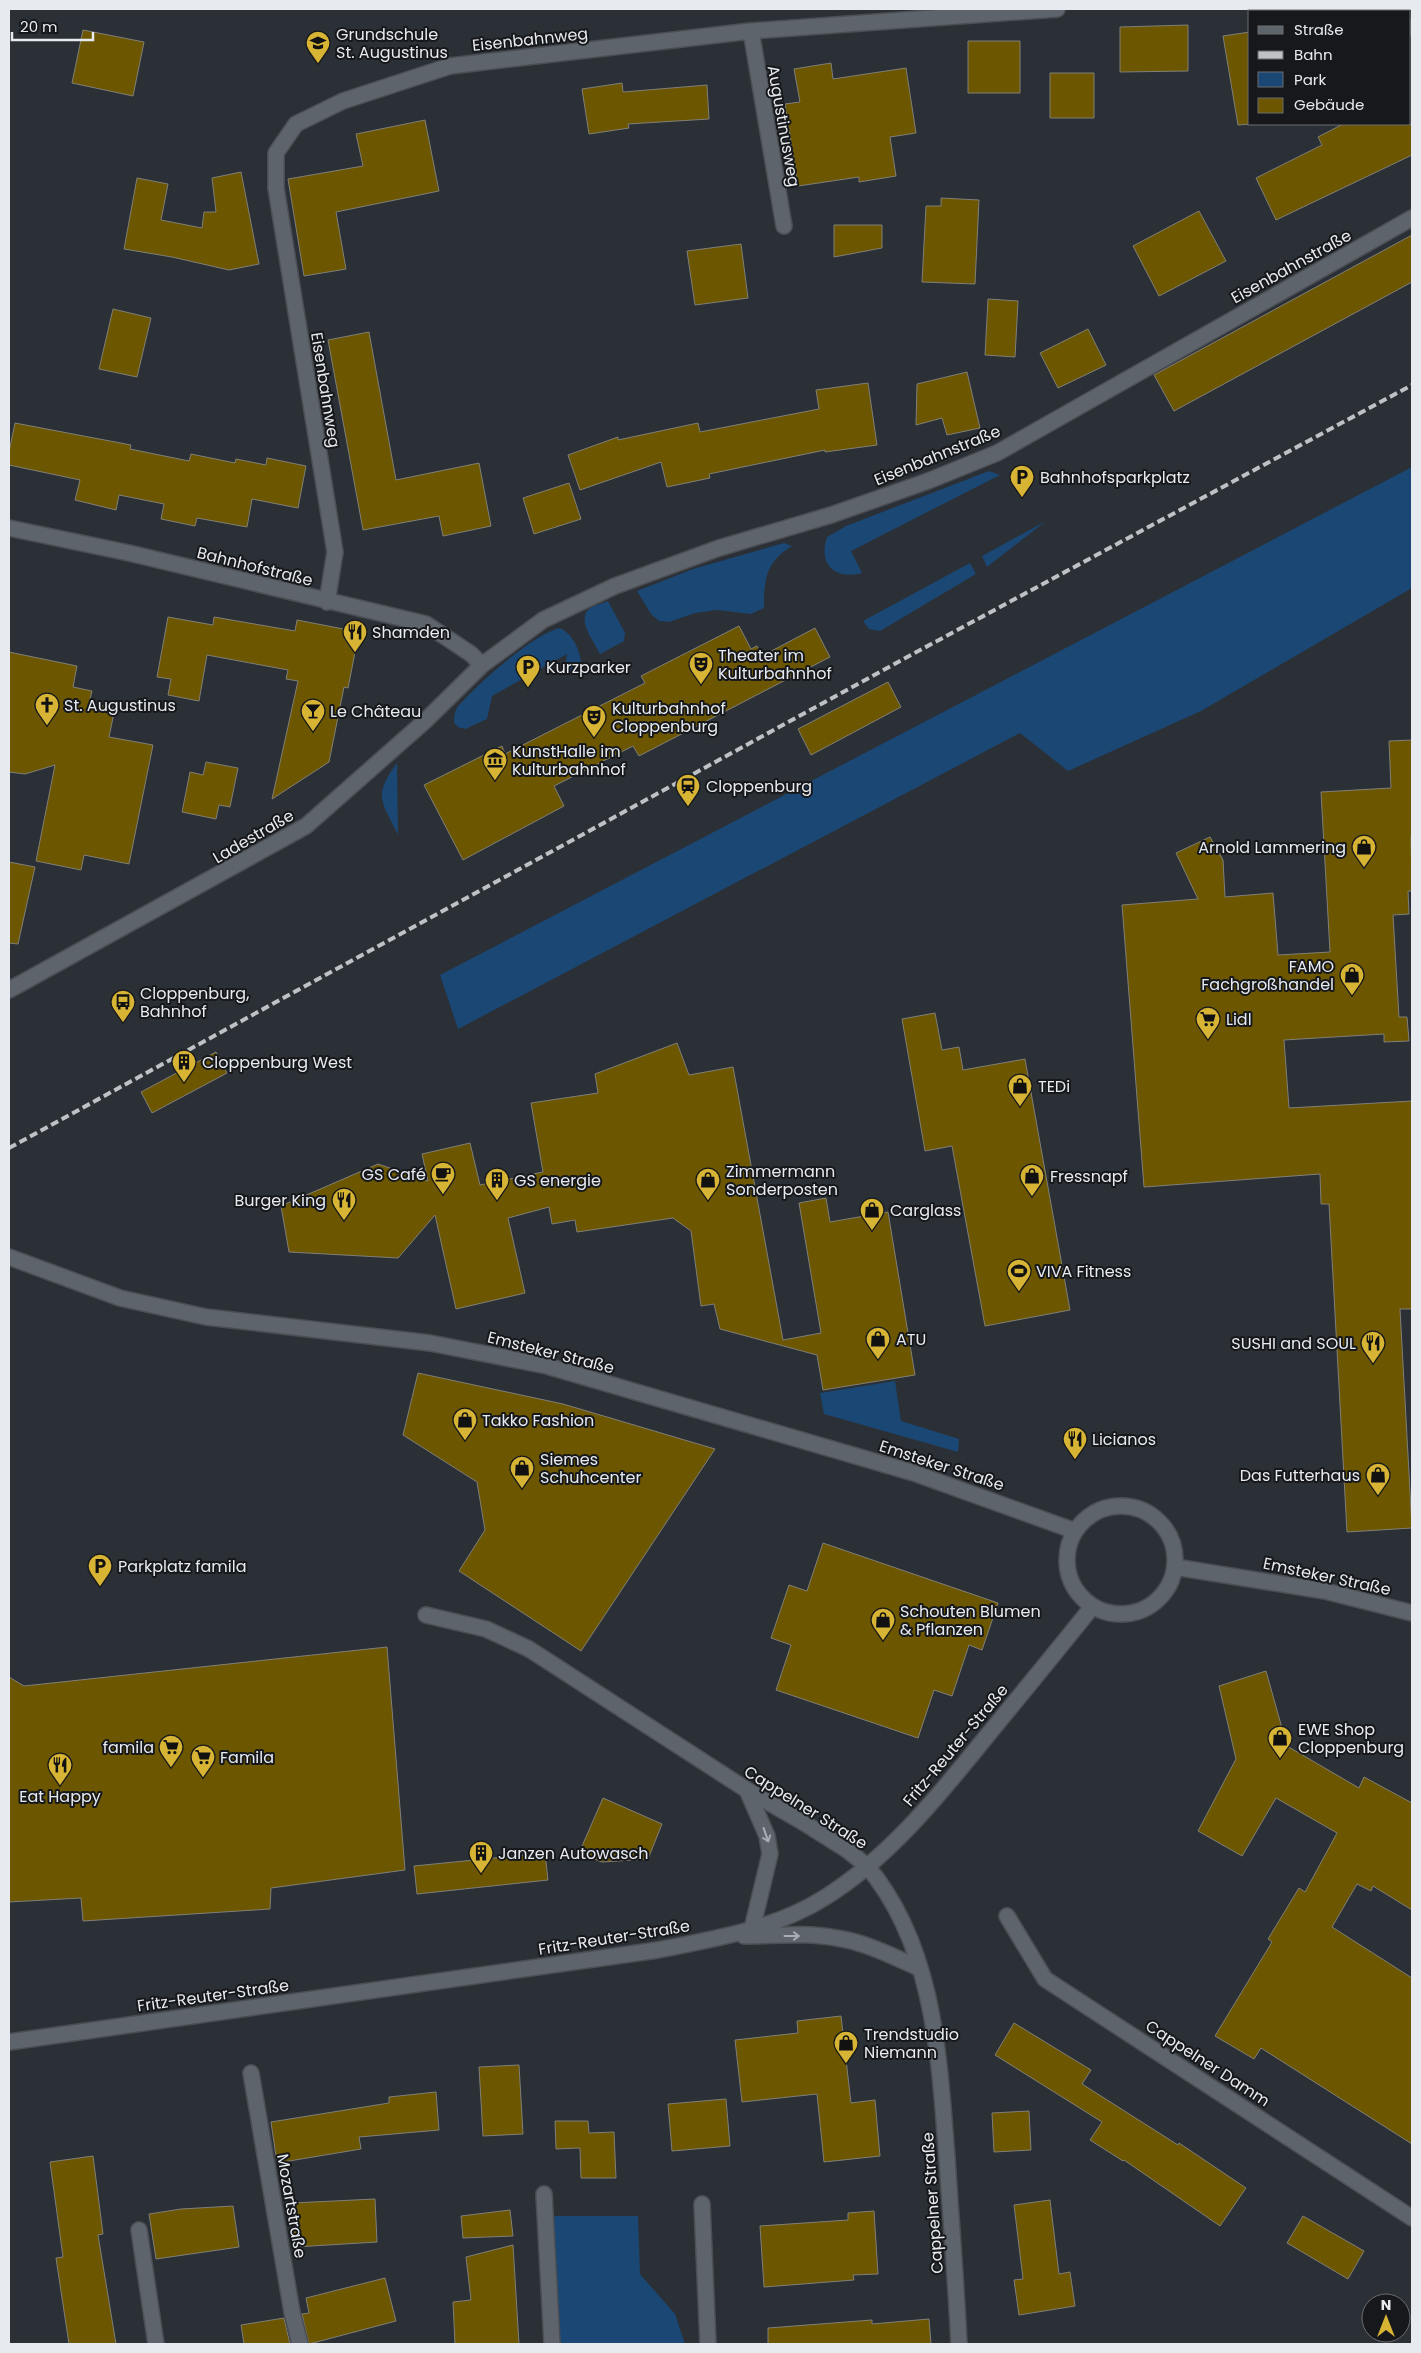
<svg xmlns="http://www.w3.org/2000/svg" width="1421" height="2353" font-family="Poppins,sans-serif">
<rect width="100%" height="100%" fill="#2b3036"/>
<path fill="#1b4774" d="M1412 467V588L1201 711 1068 771 1020 733 458 1029 440 975Z
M989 471 1000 475 851 551 862 573C834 580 818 564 827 537L846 526Z
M1046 521 987 567 982 556Z
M784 543 792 546C766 562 764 578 764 608L751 614 717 610 695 613 669 622 659 621 651 614 637 591 693 569Z
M970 563 976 574 880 631 869 629 863 621Z
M608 601 625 633 624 641 600 654C595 643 576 620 589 609 593 605 602 604 608 601Z
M560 628C573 634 579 649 581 662L576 669 564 675 567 654 492 696 487 719 465 729 458 727 454 723C454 718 454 713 457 708 475 686 533 634 560 628Z
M397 763 398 835C382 801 372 797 397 763Z
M895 1381 901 1421 959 1439 958 1452 824 1414 820 1393Z
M553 2216H638L640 2274 675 2314 685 2344H558Z"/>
<path fill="#6c5700" stroke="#817f77" d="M1188 25V71L1120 72V27Z
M83 30 144 42 133 96 72 83Z
M1250 32V124L1238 125 1223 36Z
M968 41H1020V93H968Z
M831 63 833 79 906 68 916 133 890 137 896 176 859 182V177L798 186 785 104 800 102 794 69Z
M1050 73H1094V118H1050Z
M622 83 623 92 707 85 709 119 628 124 629 128 589 134 582 89Z
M425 120 439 191 336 212 346 269 304 276 288 179 363 166 356 134Z
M1343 124H1412V155L1276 220 1256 178 1322 145 1318 137Z
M241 172 259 264 229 270 172 257 124 249 137 178 168 184 161 220 202 228 204 212H216L212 178Z
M941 198 979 200 975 284 922 282 926 206H941Z
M1199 211 1226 261 1159 296 1133 246Z
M834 225H882V248L834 257Z
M1412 235V282L1174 411 1154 375Z
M741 244 748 298 695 305 687 251Z
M988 299 1018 301 1015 357 985 355Z
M113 309 151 318 137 377 99 369Z
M1088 329 1106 365 1058 388 1040 353Z
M369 332 396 480 479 463 491 526 443 536 439 516 363 530 328 340Z
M967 372 980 428 947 435 942 418 916 425 917 384Z
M868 383 877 445 825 452V450L709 474 710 478 667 487 661 462 580 490 568 455 618 437V440L698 423 700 432 819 409 816 390Z
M15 423 131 445 130 449 189 461 191 454 235 463 236 459 266 465 267 458 306 466 298 508 252 499 247 527 197 518 195 526 161 519 164 504 119 495 116 510 75 500 80 480 9 465V452Z
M569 483 581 519 534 534 523 498Z
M168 617 213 625 214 617 295 631 297 620 359 632 348 688 344 687 329 762 272 799 298 681 286 679 288 670 207 655 199 701 168 695 171 679 157 677Z
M739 626 751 649 757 646 762 656 815 628 830 657 639 756 633 746 554 786 564 806 463 860 424 785 502 746 505 754 645 683 641 676Z
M9 652 77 666 73 687 92 691 89 703 115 708 109 737 153 745 129 864 84 855 81 870 36 861 55 765 25 774 9 772Z
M888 682 901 707 811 755 798 729Z
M1412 740V836H1411L1412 891H1408L1409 914 1393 915 1399 1017H1407L1409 1041 1384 1042V1034L1284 1040 1289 1108 1412 1101V1309H1400L1412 1528 1347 1532 1329 1204H1321L1320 1174 1144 1187 1122 905 1198 899 1176 853 1210 837 1223 860 1225 897 1273 893 1278 955 1330 952 1321 792 1391 788 1389 741Z
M206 762 238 768 230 807 219 805 216 819 182 812 190 772 203 775Z
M9 862 35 867 18 944 9 943Z
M935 1013 942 1050 959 1047 963 1070 1025 1059 1070 1310 985 1326 952 1146 925 1151 902 1019Z
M677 1043 689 1075 733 1067 783 1340 821 1333 799 1203 826 1198 830 1222 888 1212 915 1375 823 1390 817 1355 720 1329 714 1304 701 1306 691 1231 673 1218 577 1232 575 1220 552 1224 549 1207 508 1218 525 1293 456 1309 435 1215 398 1258 289 1252 281 1206 378 1164 428 1181 422 1154 470 1143 480 1185 543 1172 531 1103 598 1093 595 1074Z
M216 1052 227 1073 152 1113 141 1092Z
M418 1373 563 1404 715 1449 581 1651 459 1571 485 1530 477 1482 403 1435Z
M823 1543 998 1603 982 1650 969 1645 952 1696 934 1690 918 1738 776 1690 791 1645 771 1638 789 1585 807 1591Z
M387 1647 405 1870 271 1888 270 1909 83 1921 81 1898 9 1902V1677L24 1686Z
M1266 1671 1287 1746 1359 1788 1364 1777 1412 1803V1910L1373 1886 1371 1891 1357 1884 1332 1927 1412 1978V2144L1261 2048 1254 2059 1215 2036 1272 1942 1268 1939 1299 1888 1305 1892 1337 1833 1276 1798 1242 1856 1198 1831 1236 1759 1219 1686Z
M603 1798 662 1824 648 1859 602 1862 579 1853Z
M545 1853 548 1880 417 1894 414 1866Z
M841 2016 851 2103 875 2100 880 2156 824 2162 817 2094 742 2102 735 2040 798 2033 797 2021Z
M1014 2023 1091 2070 1082 2084 1178 2145 1179 2143 1246 2188 1220 2226 1124 2160 1123 2161 1090 2140 1102 2122 995 2055Z
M519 2065 523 2134 483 2136 479 2067Z
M436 2092 439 2130 359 2137 361 2149 277 2163 271 2122 389 2103V2097Z
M726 2099 730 2146 672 2151 668 2104Z
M1029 2111 1031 2150 994 2152 992 2113Z
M555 2121H588L589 2133 614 2132 616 2178H581L580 2148 556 2149Z
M93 2156 103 2234 98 2235 116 2344H69L56 2258 63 2257 50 2162Z
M375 2199 377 2242 295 2247 292 2203Z
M1050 2200 1059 2274 1070 2272 1075 2306 1019 2315 1014 2280 1023 2279 1014 2205Z
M233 2206 239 2247 156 2259 149 2214 181 2209Z
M510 2210 513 2236 463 2238 461 2216Z
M874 2211 878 2274 853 2275 854 2280 764 2287 760 2226 848 2220V2213Z
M1303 2216 1364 2251 1348 2279 1287 2243Z
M513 2245 519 2344H455L453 2302 471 2300 466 2257Z
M385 2278 396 2321 309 2344 302 2314 309 2313 306 2298Z
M284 2318 290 2344H244L241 2325Z
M929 2319 931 2344H768V2328L872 2320V2324Z"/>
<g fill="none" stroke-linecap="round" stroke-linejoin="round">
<defs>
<path id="street" d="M1287 9 1303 11
M1410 27 1412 28
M751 31 784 226
M9 528 129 553 426 624 471 654 482 665
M327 602 335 552 276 188V153L296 124 343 101 450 66 751 31 1057 9
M9 990 306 826 425 721 482 665 543 620 615 586 719 548 831 515 928 481 997 453 1412 218
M426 1615 486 1629 529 1649 747 1790 801 1821 847 1850 867 1866
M1007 1916 1045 1979 1412 2218
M251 2073 292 2312 300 2344
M544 2194 552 2344
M702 2204 708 2344
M139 2230 156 2344"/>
<path id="secondary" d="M9 1257 120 1298 206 1317 430 1343 547 1366 914 1473 1075 1531
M1067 1560a54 54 0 1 1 108 0a54 54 0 1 1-108 0Z
M1175 1567 1325 1591 1412 1613
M747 1790 767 1836 770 1854 752 1929
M867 1866C935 1947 939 2058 947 2158 951 2220 956 2282 959 2344
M744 1936C774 1936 806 1932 836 1938 865 1942 892 1956 919 1968
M9 2042 658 1950C714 1939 775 1929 824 1898 887 1859 936 1799 982 1742 1019 1697 1056 1652 1092 1607"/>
</defs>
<use href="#street" stroke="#4b4f54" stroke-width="18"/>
<use href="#secondary" stroke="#4b4f54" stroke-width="18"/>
<use href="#street" stroke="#5e646b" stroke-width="15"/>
<use href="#secondary" stroke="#5e646b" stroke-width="15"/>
<path stroke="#bec2c6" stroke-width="4" stroke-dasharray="8 4" stroke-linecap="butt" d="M9 1148 911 655 1412 385"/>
</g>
<defs><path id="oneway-shaft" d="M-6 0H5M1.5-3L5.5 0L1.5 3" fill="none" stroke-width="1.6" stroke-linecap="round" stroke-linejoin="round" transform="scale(1.25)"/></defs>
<g stroke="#a9aeb3">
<use href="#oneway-shaft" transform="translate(766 1835) rotate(71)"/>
<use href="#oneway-shaft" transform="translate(792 1936)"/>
</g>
<defs>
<symbol id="school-pin" viewBox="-11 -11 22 30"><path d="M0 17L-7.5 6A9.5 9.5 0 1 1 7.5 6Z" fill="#d7b434" stroke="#16181b"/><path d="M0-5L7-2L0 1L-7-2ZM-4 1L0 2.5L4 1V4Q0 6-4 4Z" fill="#111"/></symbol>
<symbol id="parking-pin" viewBox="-11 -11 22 30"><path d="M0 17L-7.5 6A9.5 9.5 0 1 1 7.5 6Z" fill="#d7b434" stroke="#16181b"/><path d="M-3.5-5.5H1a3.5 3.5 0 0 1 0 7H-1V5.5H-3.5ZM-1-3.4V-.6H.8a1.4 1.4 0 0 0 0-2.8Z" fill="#111"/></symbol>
<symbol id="restaurant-pin" viewBox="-11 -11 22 30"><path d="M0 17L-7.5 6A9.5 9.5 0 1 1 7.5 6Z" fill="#d7b434" stroke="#16181b"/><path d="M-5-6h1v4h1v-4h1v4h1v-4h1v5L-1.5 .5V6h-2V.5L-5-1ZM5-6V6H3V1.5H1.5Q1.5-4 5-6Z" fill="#111"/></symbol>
<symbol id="theatre-pin" viewBox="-11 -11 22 30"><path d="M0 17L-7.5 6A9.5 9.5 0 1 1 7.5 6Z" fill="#d7b434" stroke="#16181b"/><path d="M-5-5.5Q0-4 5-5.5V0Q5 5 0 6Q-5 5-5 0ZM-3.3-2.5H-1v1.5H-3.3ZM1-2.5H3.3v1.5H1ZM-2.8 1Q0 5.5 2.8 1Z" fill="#111"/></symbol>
<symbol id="church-pin" viewBox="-11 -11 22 30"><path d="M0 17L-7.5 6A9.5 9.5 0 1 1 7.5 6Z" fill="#d7b434" stroke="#16181b"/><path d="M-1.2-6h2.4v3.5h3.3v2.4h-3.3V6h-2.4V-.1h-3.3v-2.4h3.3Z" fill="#111"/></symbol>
<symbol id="bar-pin" viewBox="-11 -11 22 30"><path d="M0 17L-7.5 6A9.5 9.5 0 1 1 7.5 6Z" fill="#d7b434" stroke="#16181b"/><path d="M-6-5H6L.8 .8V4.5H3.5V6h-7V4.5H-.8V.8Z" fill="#111"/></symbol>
<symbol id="museum-pin" viewBox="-11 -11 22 30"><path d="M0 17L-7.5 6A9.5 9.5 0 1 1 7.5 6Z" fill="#d7b434" stroke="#16181b"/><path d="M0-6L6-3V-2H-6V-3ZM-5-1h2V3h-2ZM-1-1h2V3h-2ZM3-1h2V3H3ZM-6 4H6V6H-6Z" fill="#111"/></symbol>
<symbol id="station-pin" viewBox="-11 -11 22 30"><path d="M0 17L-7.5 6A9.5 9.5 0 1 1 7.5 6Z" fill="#d7b434" stroke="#16181b"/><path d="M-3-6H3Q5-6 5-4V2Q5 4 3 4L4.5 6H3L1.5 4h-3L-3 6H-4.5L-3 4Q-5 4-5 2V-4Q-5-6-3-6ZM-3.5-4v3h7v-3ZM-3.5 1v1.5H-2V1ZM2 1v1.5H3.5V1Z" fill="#111"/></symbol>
<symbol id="shop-pin" viewBox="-11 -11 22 30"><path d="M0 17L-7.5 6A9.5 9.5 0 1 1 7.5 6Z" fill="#d7b434" stroke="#16181b"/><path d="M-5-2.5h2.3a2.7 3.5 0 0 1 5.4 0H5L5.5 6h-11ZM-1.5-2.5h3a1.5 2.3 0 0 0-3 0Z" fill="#111"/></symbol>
<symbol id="bus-pin" viewBox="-11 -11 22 30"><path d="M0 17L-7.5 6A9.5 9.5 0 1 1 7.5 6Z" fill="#d7b434" stroke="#16181b"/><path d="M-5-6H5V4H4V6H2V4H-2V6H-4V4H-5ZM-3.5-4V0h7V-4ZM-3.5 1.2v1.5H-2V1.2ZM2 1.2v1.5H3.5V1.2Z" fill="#111"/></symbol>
<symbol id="supermarket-pin" viewBox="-11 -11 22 30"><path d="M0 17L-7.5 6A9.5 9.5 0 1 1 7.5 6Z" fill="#d7b434" stroke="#16181b"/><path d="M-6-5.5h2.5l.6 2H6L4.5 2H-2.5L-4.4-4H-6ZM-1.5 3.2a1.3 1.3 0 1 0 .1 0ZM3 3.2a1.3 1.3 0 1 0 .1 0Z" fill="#111"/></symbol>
<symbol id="building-pin" viewBox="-11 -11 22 30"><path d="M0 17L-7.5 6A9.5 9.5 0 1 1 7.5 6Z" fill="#d7b434" stroke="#16181b"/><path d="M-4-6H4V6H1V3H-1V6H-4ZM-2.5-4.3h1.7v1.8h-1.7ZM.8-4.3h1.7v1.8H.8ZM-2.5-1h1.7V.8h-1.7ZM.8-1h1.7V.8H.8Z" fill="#111"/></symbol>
<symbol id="cafe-pin" viewBox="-11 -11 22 30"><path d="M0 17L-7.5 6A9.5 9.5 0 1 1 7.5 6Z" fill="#d7b434" stroke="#16181b"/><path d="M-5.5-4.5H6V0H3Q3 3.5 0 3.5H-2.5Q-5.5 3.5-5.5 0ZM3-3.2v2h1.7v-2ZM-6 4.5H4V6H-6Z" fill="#111"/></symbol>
<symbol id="stadium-pin" viewBox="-11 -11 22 30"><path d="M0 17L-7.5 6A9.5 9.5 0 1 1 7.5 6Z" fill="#d7b434" stroke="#16181b"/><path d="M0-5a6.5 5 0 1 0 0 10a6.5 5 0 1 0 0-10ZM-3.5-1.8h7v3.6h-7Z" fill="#111"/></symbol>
</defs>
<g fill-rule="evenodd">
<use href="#school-pin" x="304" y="29" width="28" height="38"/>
<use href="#parking-pin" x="1008" y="463" width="28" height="38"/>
<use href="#restaurant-pin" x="341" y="618" width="28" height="38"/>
<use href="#theatre-pin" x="687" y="650" width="28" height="38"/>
<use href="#parking-pin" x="514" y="653" width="28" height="38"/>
<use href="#church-pin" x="33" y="691" width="28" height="38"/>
<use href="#bar-pin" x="299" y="697" width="28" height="38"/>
<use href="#theatre-pin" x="580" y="703" width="28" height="38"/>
<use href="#museum-pin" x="481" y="746" width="28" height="38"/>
<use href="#station-pin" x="674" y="772" width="28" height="38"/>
<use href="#shop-pin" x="1350" y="833" width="28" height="38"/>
<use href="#shop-pin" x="1338" y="961" width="28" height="38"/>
<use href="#bus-pin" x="109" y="988" width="28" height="38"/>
<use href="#supermarket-pin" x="1194" y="1005" width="28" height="38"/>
<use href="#building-pin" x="170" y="1048" width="28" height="38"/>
<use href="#shop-pin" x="1006" y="1072" width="28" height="38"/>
<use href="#cafe-pin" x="429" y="1160" width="28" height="38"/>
<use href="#shop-pin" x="1018" y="1162" width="28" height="38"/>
<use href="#building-pin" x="483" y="1166" width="28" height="38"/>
<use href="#shop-pin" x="694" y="1166" width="28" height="38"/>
<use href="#restaurant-pin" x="330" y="1186" width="28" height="38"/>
<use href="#shop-pin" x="858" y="1196" width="28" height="38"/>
<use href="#stadium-pin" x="1005" y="1257" width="28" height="38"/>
<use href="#shop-pin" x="864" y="1325" width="28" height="38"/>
<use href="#restaurant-pin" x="1359" y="1329" width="28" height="38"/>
<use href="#shop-pin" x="451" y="1406" width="28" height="38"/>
<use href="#restaurant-pin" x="1061" y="1425" width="28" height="38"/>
<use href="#shop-pin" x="508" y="1454" width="28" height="38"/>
<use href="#shop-pin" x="1364" y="1461" width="28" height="38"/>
<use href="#parking-pin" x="86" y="1552" width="28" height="38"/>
<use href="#shop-pin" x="869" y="1606" width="28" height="38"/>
<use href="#shop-pin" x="1266" y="1724" width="28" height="38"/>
<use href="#supermarket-pin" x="157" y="1733" width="28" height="38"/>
<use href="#supermarket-pin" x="189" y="1743" width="28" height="38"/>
<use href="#restaurant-pin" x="46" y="1751" width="28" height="38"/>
<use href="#building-pin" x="467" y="1839" width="28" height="38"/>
<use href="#shop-pin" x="832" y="2029" width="28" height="38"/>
</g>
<g text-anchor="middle" stroke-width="4" stroke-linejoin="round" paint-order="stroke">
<g font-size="16" fill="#e7eaee" stroke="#16181b" text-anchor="start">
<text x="336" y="40">Grundschule<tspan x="336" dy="18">St. Augustinus</tspan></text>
<text x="1040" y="483">Bahnhofsparkplatz</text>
<text x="372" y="638">Shamden</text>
<text x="718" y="661">Theater im<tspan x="718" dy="18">Kulturbahnhof</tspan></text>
<text x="546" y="673">Kurzparker</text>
<text x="64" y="711">St. Augustinus</text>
<text x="612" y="714">Kulturbahnhof<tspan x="612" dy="18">Cloppenburg</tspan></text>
<text x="330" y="717">Le Château</text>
<text x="512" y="757">KunstHalle im<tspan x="512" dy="18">Kulturbahnhof</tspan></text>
<text x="706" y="792">Cloppenburg</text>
<text x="1346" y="853" text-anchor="end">Arnold Lammering</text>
<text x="1334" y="972" text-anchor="end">FAMO<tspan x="1334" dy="18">Fachgroßhandel</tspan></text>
<text x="140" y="999">Cloppenburg,<tspan x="140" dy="18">Bahnhof</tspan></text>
<text x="1226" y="1025">Lidl</text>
<text x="202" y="1068">Cloppenburg West</text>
<text x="1038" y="1092">TEDi</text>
<text x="726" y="1177">Zimmermann<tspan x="726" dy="18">Sonderposten</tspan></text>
<text x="426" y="1180" text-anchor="end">GS Café</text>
<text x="1050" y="1182">Fressnapf</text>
<text x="514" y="1186">GS energie</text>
<text x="326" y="1206" text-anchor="end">Burger King</text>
<text x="890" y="1216">Carglass</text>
<text x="1036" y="1277">VIVA Fitness</text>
<text x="896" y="1345">ATU</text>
<text x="1356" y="1349" text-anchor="end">SUSHI and SOUL</text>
<text x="482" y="1426">Takko Fashion</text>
<text x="1092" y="1445">Licianos</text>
<text x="540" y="1465">Siemes<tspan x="540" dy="18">Schuhcenter</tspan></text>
<text x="1360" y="1481" text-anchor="end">Das Futterhaus</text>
<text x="118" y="1572">Parkplatz famila</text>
<text x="900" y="1617">Schouten Blumen<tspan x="900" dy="18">&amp; Pflanzen</tspan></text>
<text x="1298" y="1735">EWE Shop<tspan x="1298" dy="18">Cloppenburg</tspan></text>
<text x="154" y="1753" text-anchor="end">famila</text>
<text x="220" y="1763">Famila</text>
<text x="60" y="1802" text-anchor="middle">Eat Happy</text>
<text x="498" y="1859">Janzen Autowasch</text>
<text x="864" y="2040">Trendstudio<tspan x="864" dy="18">Niemann</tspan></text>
</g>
<g font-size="16" fill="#e7eaee" stroke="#16181b">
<text transform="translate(530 39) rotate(-6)" y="6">Eisenbahnweg</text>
<text transform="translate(784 126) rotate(80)" y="6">Augustinusweg</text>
<text transform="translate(1291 266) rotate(-29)" y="6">Eisenbahnstraße</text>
<text transform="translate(326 390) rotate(81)" y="6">Eisenbahnweg</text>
<text transform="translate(937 455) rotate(-22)" y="6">Eisenbahnstraße</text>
<text transform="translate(255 566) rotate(14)" y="6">Bahnhofstraße</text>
<text transform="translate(253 836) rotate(-30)" y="6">Ladestraße</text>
<text transform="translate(551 1352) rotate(14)" y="6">Emsteker Straße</text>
<text transform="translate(942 1465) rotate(18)" y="6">Emsteker Straße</text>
<text transform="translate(1327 1576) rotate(12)" y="6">Emsteker Straße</text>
<text transform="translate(955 1745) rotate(-50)" y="6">Fritz-Reuter-Straße</text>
<text transform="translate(806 1807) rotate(32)" y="6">Cappelner Straße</text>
<text transform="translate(614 1937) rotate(-9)" y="6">Fritz-Reuter-Straße</text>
<text transform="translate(213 1995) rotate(-8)" y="6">Fritz-Reuter-Straße</text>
<text transform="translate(1208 2063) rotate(33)" y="6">Cappelner Damm</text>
<text transform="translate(932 2203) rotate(-94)" y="6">Cappelner Straße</text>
<text transform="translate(292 2206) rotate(80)" y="6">Mozartstraße</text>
</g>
</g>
<rect width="1421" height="2353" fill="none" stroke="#e7eaee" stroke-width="20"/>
<rect x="1248" y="10" width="162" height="115" fill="#16181b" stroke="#6a6c6f"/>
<rect x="1258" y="26" width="25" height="8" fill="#5e646b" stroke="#6a6c6f"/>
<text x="1294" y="35" font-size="15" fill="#e7eaee">Straße</text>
<rect x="1258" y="51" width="25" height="8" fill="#bec2c6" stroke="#6a6c6f"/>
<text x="1294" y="60" font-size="15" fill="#e7eaee">Bahn</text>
<rect x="1258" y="72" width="25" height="15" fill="#1b4774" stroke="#6a6c6f"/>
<text x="1294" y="85" font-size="15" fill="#e7eaee">Park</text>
<rect x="1258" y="98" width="25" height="15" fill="#6c5700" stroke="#6a6c6f"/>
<text x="1294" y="110" font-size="15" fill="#e7eaee">Gebäude</text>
<g transform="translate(1386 2318)"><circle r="24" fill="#16181b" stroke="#6a6c6f"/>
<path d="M0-4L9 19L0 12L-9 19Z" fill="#d7b434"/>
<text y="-8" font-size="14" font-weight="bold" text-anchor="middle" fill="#e7eaee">N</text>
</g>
<path d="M12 32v8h81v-8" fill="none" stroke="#e7eaee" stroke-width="2.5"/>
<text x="20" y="32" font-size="15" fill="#e7eaee" stroke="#16181b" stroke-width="4" paint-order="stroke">20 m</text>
</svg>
